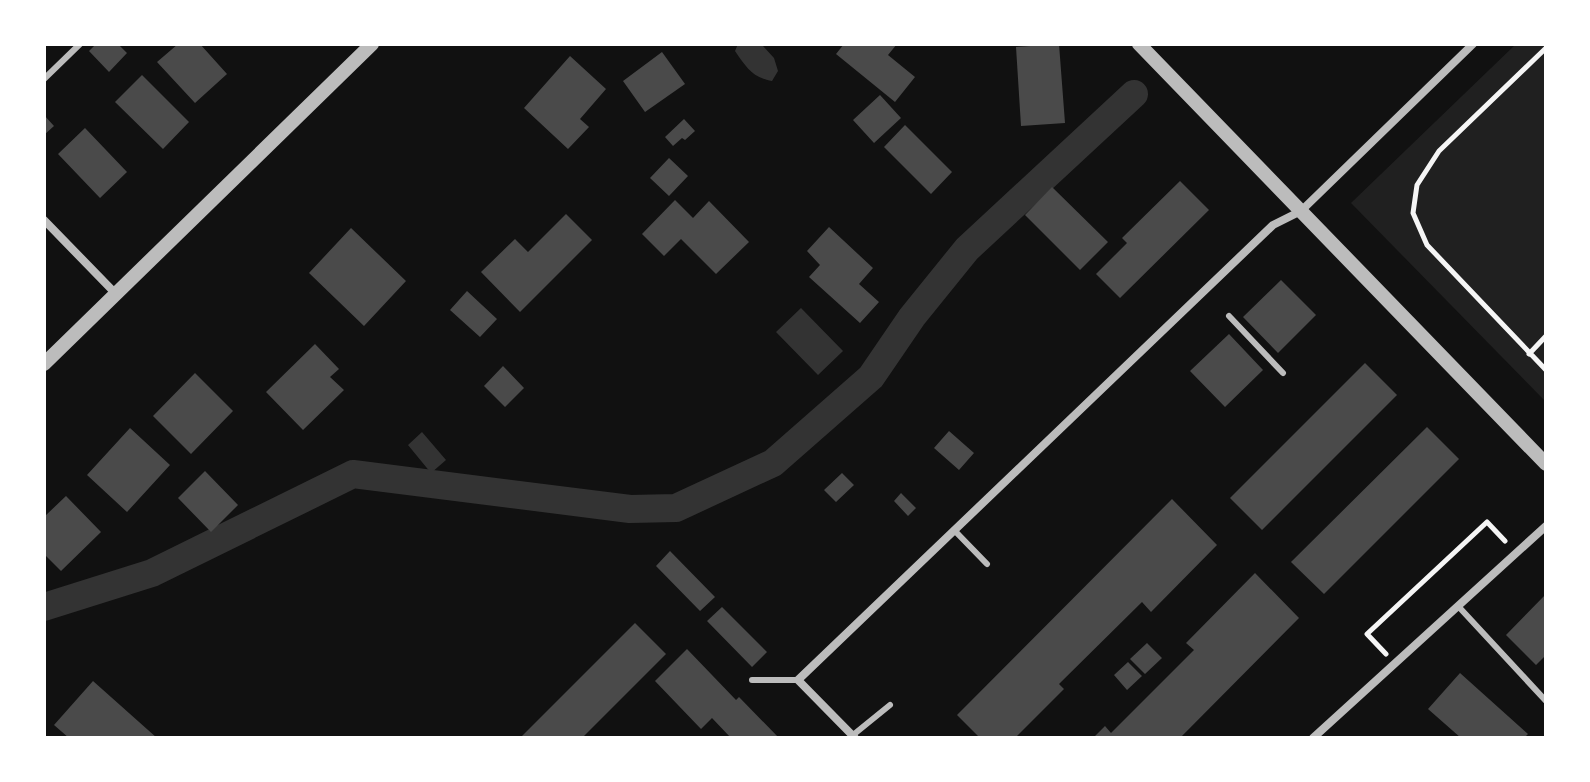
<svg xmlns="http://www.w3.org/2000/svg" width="1590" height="782" font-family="Overpass,sans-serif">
<rect width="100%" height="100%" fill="#111"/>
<path fill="#202020" d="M1516 44H1546V402L1351 203Z"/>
<path fill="#333" d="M738 44 763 46 774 58 778 71 772 81C753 78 746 67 735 51Z
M801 308 843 351 818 375 776 332Z
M422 432 446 460 431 473 408 445Z"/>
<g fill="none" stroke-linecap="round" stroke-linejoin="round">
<path stroke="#333" stroke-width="28" d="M44 607 152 573 353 474 630 509 676 508 773 463 871 377 912 317 967 249 1134 94"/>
</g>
<path fill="#4a4a4a" d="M96 44H118L127 53 109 72 89 51Z
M178 44H200L227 74 195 103 157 62Z
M844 44H897L888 55 915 77 895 102 836 54Z
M1059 44 1065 123 1021 126 1016 47Z
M662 52 685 84 645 112 623 81Z
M570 56 606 89 580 119 589 127 568 149 524 108Z
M142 75 189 122 163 149 115 102Z
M880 95 901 118 874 143 853 120Z
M44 115 54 126 44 135Z
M684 119 695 131 685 140 682 138 673 146 665 137Z
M905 125 952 172 931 194 884 147Z
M85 128 127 172 100 198 58 154Z
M669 158 688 176 669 196 650 178Z
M1180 181 1209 210 1120 298 1096 274 1127 243 1122 238Z
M1052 187 1108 242 1080 270 1025 215Z
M675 200 693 218 709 201 749 242 716 274 681 239 664 256 642 234Z
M566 214 592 240 520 312 481 272 515 239 528 252Z
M829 227 873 268 859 284 879 302 860 323 809 277 820 265 807 251Z
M351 228 406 281 364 326 309 273Z
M1281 280 1316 315 1278 353 1243 317Z
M467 291 497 319 480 337 450 310Z
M1229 334 1263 370 1225 407 1190 371Z
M315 344 339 369 330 377 344 390 303 430 266 392Z
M1365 363 1397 395 1262 530 1230 498Z
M503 366 524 388 505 407 484 386Z
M195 373 233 411 191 454 153 416Z
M1427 427 1459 459 1324 594 1291 562Z
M130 428 170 465 127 512 87 475Z
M949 431 974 453 959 470 934 448Z
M205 471 238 505 211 532 178 498Z
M842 473 854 485 836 502 824 490Z
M901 493 916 508 908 516 894 501Z
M66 496 101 532 61 571 44 554V517Z
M1172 499 1217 545 1151 612 1142 602 1059 684 1064 689 1015 738H980L957 715Z
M670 551 715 597 700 611 656 566Z
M1255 573 1299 618 1180 738H1093L1105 726 1111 733 1194 650 1186 643Z
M1546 594V655L1536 665 1506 635Z
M722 607 767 652 752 667 707 621Z
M635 623 666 654 582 738H520Z
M1147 643 1162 658 1145 674 1130 659Z
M687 649 736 700 739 697 779 738H731L712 718 701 729 655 681Z
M1128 662 1142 676 1127 690 1114 675Z
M1460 673 1528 734 1524 738H1461L1428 709Z
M93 681 157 738H69L54 725Z"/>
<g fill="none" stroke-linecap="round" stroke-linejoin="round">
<path stroke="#f5f5f5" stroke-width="5" d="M1546 48 1439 151 1417 185 1413 213 1427 245 1546 370
M1529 354 1546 336
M1386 654 1367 634 1487 522 1505 541"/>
<path stroke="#bcbcbc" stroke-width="6" d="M44 79 80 44
M1229 316 1283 373
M954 530 987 564
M1458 606 1546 701
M752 680H798
M853 735 890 705"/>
<path stroke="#bcbcbc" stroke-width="8" d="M44 220 116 294
M855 738 798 680 1273 225 1301 211 1473 44
M1313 738 1546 526"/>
<path stroke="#bcbcbc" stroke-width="14" d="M1139 44 1546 464
M44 364 372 44"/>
</g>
<rect width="1590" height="782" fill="none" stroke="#ffffff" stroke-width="92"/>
</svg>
